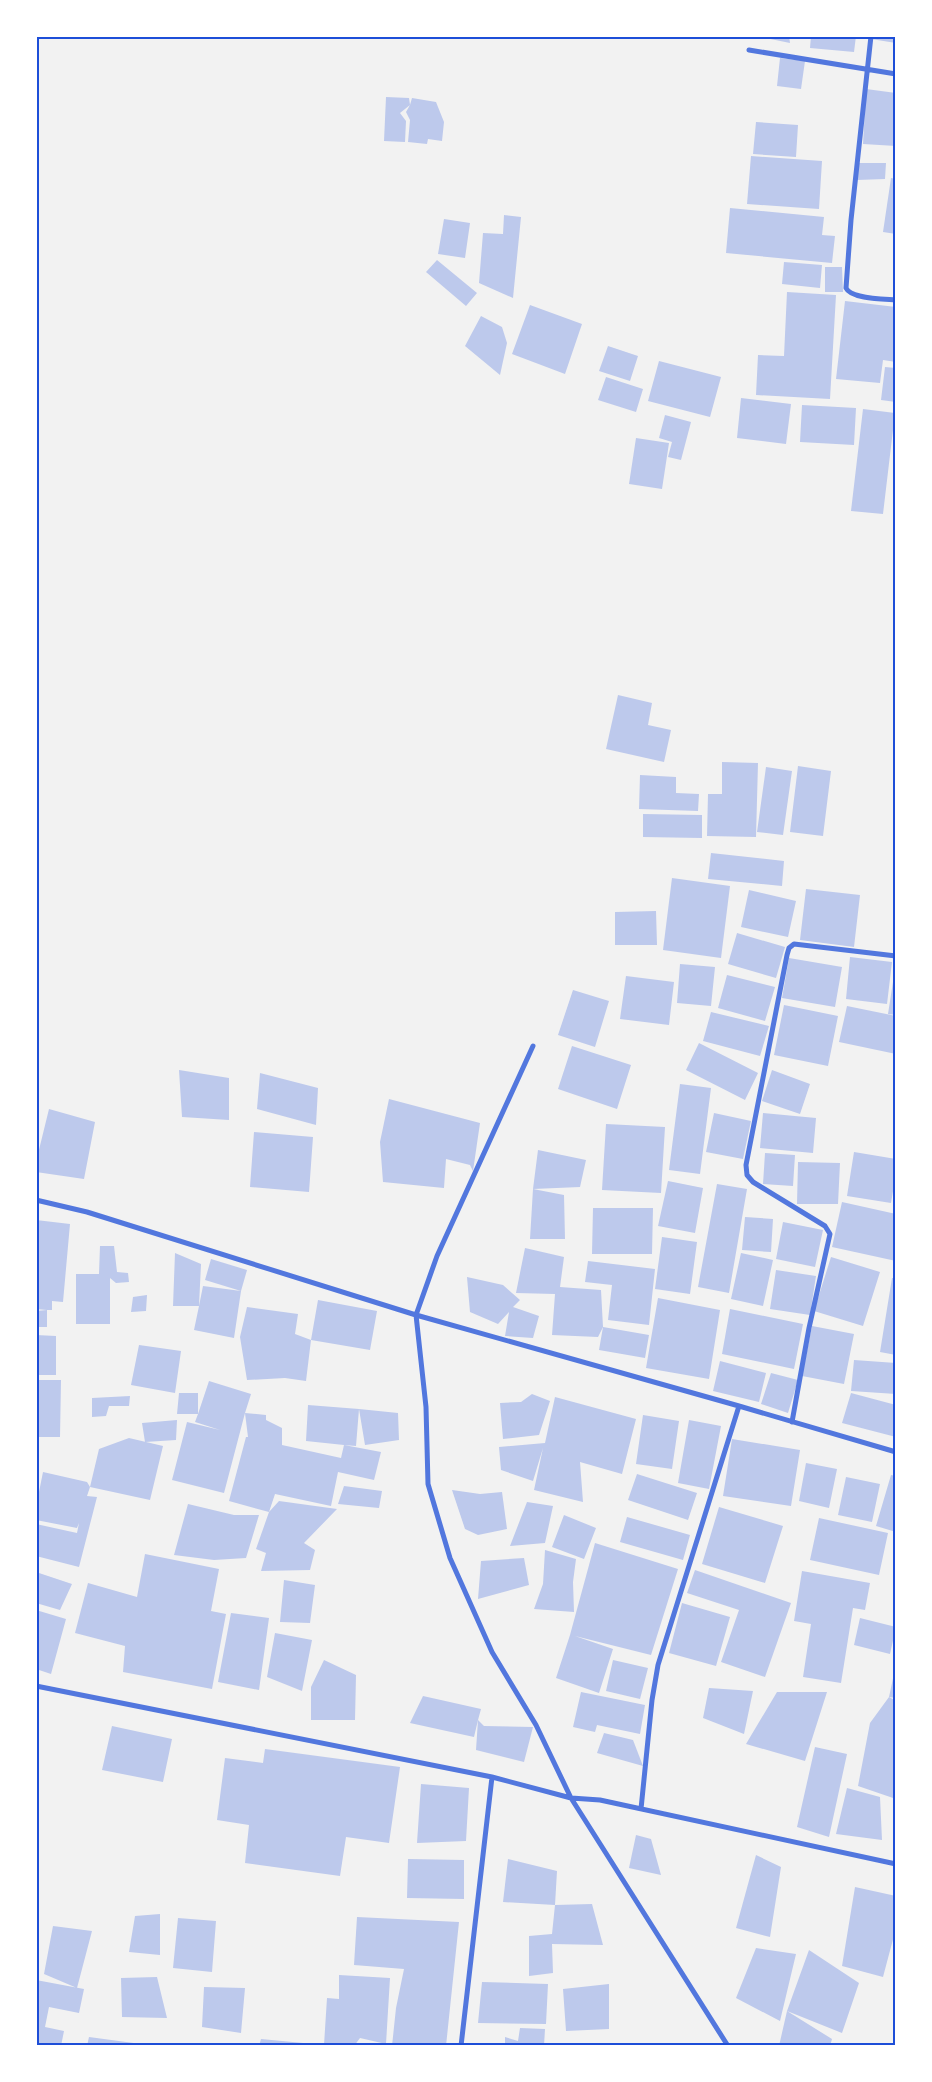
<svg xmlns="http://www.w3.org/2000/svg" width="932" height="2082" font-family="Helvetica,sans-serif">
<rect width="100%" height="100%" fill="#f2f2f2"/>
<path fill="#bdc9ec" d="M761 36H789L790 43 761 37Z
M811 36H856L854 52 810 48Z
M872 36H896V43L871 39Z
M780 58 805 61 801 89 777 86Z
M866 89 896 93V146L863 144Z
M386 97 409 98 410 105 412 98 436 102 444 122 442 141 428 139 427 144 408 142 410 120 406 112 410 105 400 113 406 121 405 142 384 141Z
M756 122 798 125 796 157 753 154Z
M751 156 822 161 819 209 747 204Z
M858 163H886L885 179 857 180Z
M891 178 896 179V234L883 232Z
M730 208 824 217 822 235 835 236 832 263 726 253Z
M504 215 521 217 513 298 479 283 483 233 503 234Z
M444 219 470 223 465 258 438 254Z
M437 260 477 293 466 306 426 272Z
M784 262 822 265 820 288 782 284Z
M825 267H842L843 292H825Z
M787 292 836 295 830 399 756 395 758 355 784 356Z
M845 301 896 307V362L883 360 880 383 836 379Z
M530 305 582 324 565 374 512 354Z
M481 316 502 327 507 343 500 375 465 346Z
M608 346 638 356 630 381 599 371Z
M659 361 721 377 710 417 648 401Z
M885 367 896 368V402L881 400Z
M606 377 643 389 636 412 598 400Z
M741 398 791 404 786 444 737 438Z
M802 405 856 408 854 445 800 442Z
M863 409 895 413 883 514 851 511Z
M665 415 691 422 681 460 668 457 672 442 659 438Z
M636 438 669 443 662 489 629 484Z
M618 695 652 703 648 725 671 730 664 762 606 749Z
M722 762 758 763 756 837 707 836 708 794H722Z
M798 766 831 771 823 836 790 832Z
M766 767 792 771 783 835 757 832Z
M640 775 676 777V793L699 794 698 811 639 809Z
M643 814 702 815V838L643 837Z
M711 853 784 861 782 886 708 879Z
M672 878 730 886 721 958 663 950Z
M806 889 860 895 854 947 800 940Z
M749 890 796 901 788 937 741 927Z
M656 911 657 945H615V912Z
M737 933 785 947 776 978 728 964Z
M850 957 892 962 887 1004 846 999Z
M789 958 842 967 835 1007 782 998Z
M680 964 715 967 711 1006 677 1003Z
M895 969 896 970V1015L888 1014Z
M727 975 775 987 765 1021 718 1008Z
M626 976 674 982 669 1025 620 1019Z
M573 990 609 1001 595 1047 558 1035Z
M784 1005 838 1016 828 1066 774 1055Z
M847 1006 896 1016V1054L839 1042Z
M711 1012 769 1026 760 1056 703 1041Z
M699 1043 758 1073 745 1100 686 1070Z
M572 1046 631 1065 617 1109 558 1089Z
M179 1070 229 1078V1120L182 1117Z
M772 1070 810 1084 800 1114 762 1101Z
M260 1073 318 1088 316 1125 257 1109Z
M680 1084 711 1088 700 1174 669 1170Z
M389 1099 480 1123 473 1171 470 1165 446 1159 444 1188 383 1182 380 1142Z
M49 1109 95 1122 84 1179 36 1172V1162Z
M714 1113 751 1121 743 1159 706 1152Z
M763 1113 816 1118 813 1153 760 1148Z
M606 1124 665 1127 661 1193 602 1190Z
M254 1132 313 1137 309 1192 250 1187Z
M538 1150 586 1160 580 1187 533 1189 564 1195 565 1239H530L533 1189Z
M854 1152 896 1159V1173L891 1203 847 1196Z
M765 1153 795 1155 793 1186 763 1184Z
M798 1162 840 1163 838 1204H797Z
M668 1181 703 1188 695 1233 658 1226Z
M717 1184 747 1189 729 1293 698 1287Z
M842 1202 896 1214V1261L832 1247Z
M593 1208H653L652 1254H592Z
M745 1217 773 1219 771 1252 742 1250Z
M36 1220 70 1224 63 1302 52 1301V1310H47V1327H36V1311L47 1310 36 1309Z
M783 1222 823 1230 815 1267 776 1259Z
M662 1237 697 1242 690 1294 655 1289Z
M100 1246H114L117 1272 128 1273 129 1282 116 1283 110 1278V1324H76V1274H99Z
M525 1248 564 1257 560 1287 601 1290 603 1327 649 1335 645 1358 599 1350 603 1327 598 1337 552 1335 555 1294 516 1293Z
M175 1253 201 1264 199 1306 203 1286 241 1291 234 1338 194 1330 199 1306H173Z
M741 1253 773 1260 763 1306 731 1299Z
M831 1257 880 1272 863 1326 814 1311Z
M211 1259 247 1270 241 1291 205 1280Z
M588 1261 655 1269 649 1325 608 1320 612 1285 585 1282Z
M776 1270 816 1276 810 1315 770 1309Z
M467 1277 503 1285 520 1300 513 1307 539 1316 533 1338 505 1336 509 1312 498 1324 470 1312Z
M892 1278H896V1355L880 1352Z
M147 1295 146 1311 131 1312 133 1297Z
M658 1298 720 1310 709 1379 646 1368Z
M318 1300 377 1311 370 1350 311 1340Z
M247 1307 298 1314 295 1334 311 1340 306 1381 285 1378 247 1380 240 1337Z
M730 1309 803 1324 794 1369 722 1354Z
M812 1326 854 1334 844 1384 802 1376Z
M36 1335 56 1336V1375H36Z
M139 1345 181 1351 175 1393 131 1385Z
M854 1360 896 1363V1394L851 1391Z
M720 1361 766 1373 759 1402 713 1391Z
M771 1373 798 1380 788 1413 761 1404Z
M36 1380H61L60 1437H36Z
M209 1381 251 1394 245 1413 266 1415V1420L282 1428V1445L341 1458 344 1445 306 1441 308 1405 359 1409 398 1413 399 1440 365 1445 359 1409 356 1446 344 1445 381 1452 374 1480 338 1472 331 1506 275 1494 269 1512 229 1501 246 1437H248L245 1413 224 1493 172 1480 187 1422 220 1430 195 1422 198 1414H177L179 1393H198V1414Z
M851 1393 896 1405V1437L842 1423Z
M532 1394 550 1401 539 1435 503 1439 500 1403 521 1402Z
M130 1396 129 1406H109L106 1416 92 1417V1398Z
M555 1397 636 1419 622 1474 580 1462 583 1502 534 1490 543 1448 533 1481 501 1470 499 1447 545 1443Z
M643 1415 679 1421 672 1469 636 1464Z
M177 1420 176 1440 145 1442 142 1423Z
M689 1420 721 1426 709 1489 678 1483Z
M129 1438 163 1446 150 1500 90 1487 87 1496 97 1497 79 1567 36 1556V1524L77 1533 79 1523 77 1528 36 1520V1507L43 1472 87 1482 90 1487 99 1449Z
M732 1439 800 1450 791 1506 723 1496Z
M806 1463 837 1469 829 1508 799 1501Z
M637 1474 697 1493 688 1520 628 1500Z
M891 1475 896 1476V1532L876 1526Z
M846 1477 880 1484 872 1522 838 1515Z
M344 1486 382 1491 379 1508 338 1504Z
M452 1490 480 1494 502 1492 507 1529 478 1535 465 1529Z
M279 1501 337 1509 304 1543 315 1550 310 1570 261 1571 266 1553 256 1549 269 1512Z
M527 1502 553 1506 545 1543 510 1546Z
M188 1504 234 1515H259L246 1558 214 1560 174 1555Z
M719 1507 783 1526 765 1583 702 1564Z
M564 1515 596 1528 584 1559 552 1547Z
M627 1517 690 1535 683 1560 620 1542Z
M819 1518 888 1533 879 1575 810 1560Z
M595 1543 678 1569 651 1655 575 1636 613 1649 599 1693 556 1678 570 1635Z
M545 1550 576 1559 573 1582 574 1612 534 1609 543 1584Z
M145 1554 219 1569 211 1611 226 1614 212 1689 123 1672 125 1646 75 1633 88 1583 137 1597Z
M524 1558 529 1585 478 1599 481 1561Z
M695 1570 791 1603 765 1677 721 1662 739 1610 687 1593Z
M802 1571 870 1583 865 1610 853 1608 841 1683 803 1677 811 1624 794 1621Z
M36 1572 72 1584 60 1610 36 1603Z
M284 1580 315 1585 310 1623 280 1622Z
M682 1603 730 1617 716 1666 669 1653Z
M36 1610 66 1619 51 1674 36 1669Z
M231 1613 269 1618 259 1690 218 1682Z
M860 1618 896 1627 890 1654 854 1645Z
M275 1633 312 1640 302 1691 267 1677Z
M324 1660 356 1675 355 1720H311V1687Z
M613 1660 648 1668 640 1699 606 1691Z
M895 1669H896V1698L889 1697Z
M709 1688 753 1691 744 1734 703 1718Z
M581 1692 645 1705 640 1734 597 1725 595 1732 573 1727Z
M777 1692H827L805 1761 746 1744Z
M423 1696 481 1709 478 1720 484 1726 533 1727 524 1762 476 1750 478 1720 474 1737 410 1723Z
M889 1697 896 1701V1799L858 1786 870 1723Z
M112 1726 172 1739 163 1782 102 1770Z
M604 1733 633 1740 643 1766 597 1753Z
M815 1747 847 1754 829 1837 797 1827Z
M265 1749 400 1767 389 1843 346 1837 340 1876 245 1863 249 1825 217 1820 225 1758 263 1763Z
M421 1784 469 1788 466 1841 417 1843Z
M847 1788 880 1797 882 1840 836 1834Z
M636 1835 651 1839 661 1875 629 1868Z
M756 1855 781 1867 770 1937 736 1928Z
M408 1859 464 1860V1899L407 1898Z
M508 1859 557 1871 555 1905 503 1902Z
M855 1887 896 1896V1928L883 1977 842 1966Z
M592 1904 603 1945 552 1944 553 1973 529 1976V1936L552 1934 555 1905Z
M160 1914V1955L129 1952 135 1916Z
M357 1917 459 1922 446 2046H392L396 2008 404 1969 354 1965Z
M178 1918 216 1921 212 1972 173 1968Z
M53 1926 92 1931 77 1988 44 1974Z
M756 1948 796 1954 780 2021 736 1998Z
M809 1950 859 1983 842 2033 787 2011Z
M339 1975 390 1978 386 2044 360 2038 354 2046H259L261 2039 324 2045 327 1998 339 1999Z
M157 1977 167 2018 122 2017 121 1978Z
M36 1980 84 1989 79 2013 49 2007 45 2027 64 2031 61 2046H36Z
M482 1982 548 1984 546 2024 478 2023Z
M609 1984V2029L566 2031 563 1989Z
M204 1987 245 1988 241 2033 202 2027Z
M787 2011 832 2039 830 2046H779Z
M520 2028 545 2029 544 2046H505V2037L518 2041Z
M89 2037 141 2044V2046H87Z"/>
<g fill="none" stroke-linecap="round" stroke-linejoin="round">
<path stroke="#5277de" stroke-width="5" d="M871 36 851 220 846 288C851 299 884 299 896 300
M749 50 896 74
M533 1046 437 1256 416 1315 426 1407 428 1484 450 1558 492 1652 536 1725 571 1798 728 2046
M36 1200 87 1212 416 1315 739 1406 896 1452
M792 1422 809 1328 830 1234 825 1226 753 1182 747 1175 746 1165 787 955 789 948 794 944 896 956
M36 1686 492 1777 571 1798 600 1800 896 1864
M641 1809 652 1700 658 1665 739 1406
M461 2046 492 1777"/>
</g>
<rect width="932" height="2082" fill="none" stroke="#ffffff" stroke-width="75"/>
<rect x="38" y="38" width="856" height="2006" fill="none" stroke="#1d4ed8" stroke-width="2"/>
</svg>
